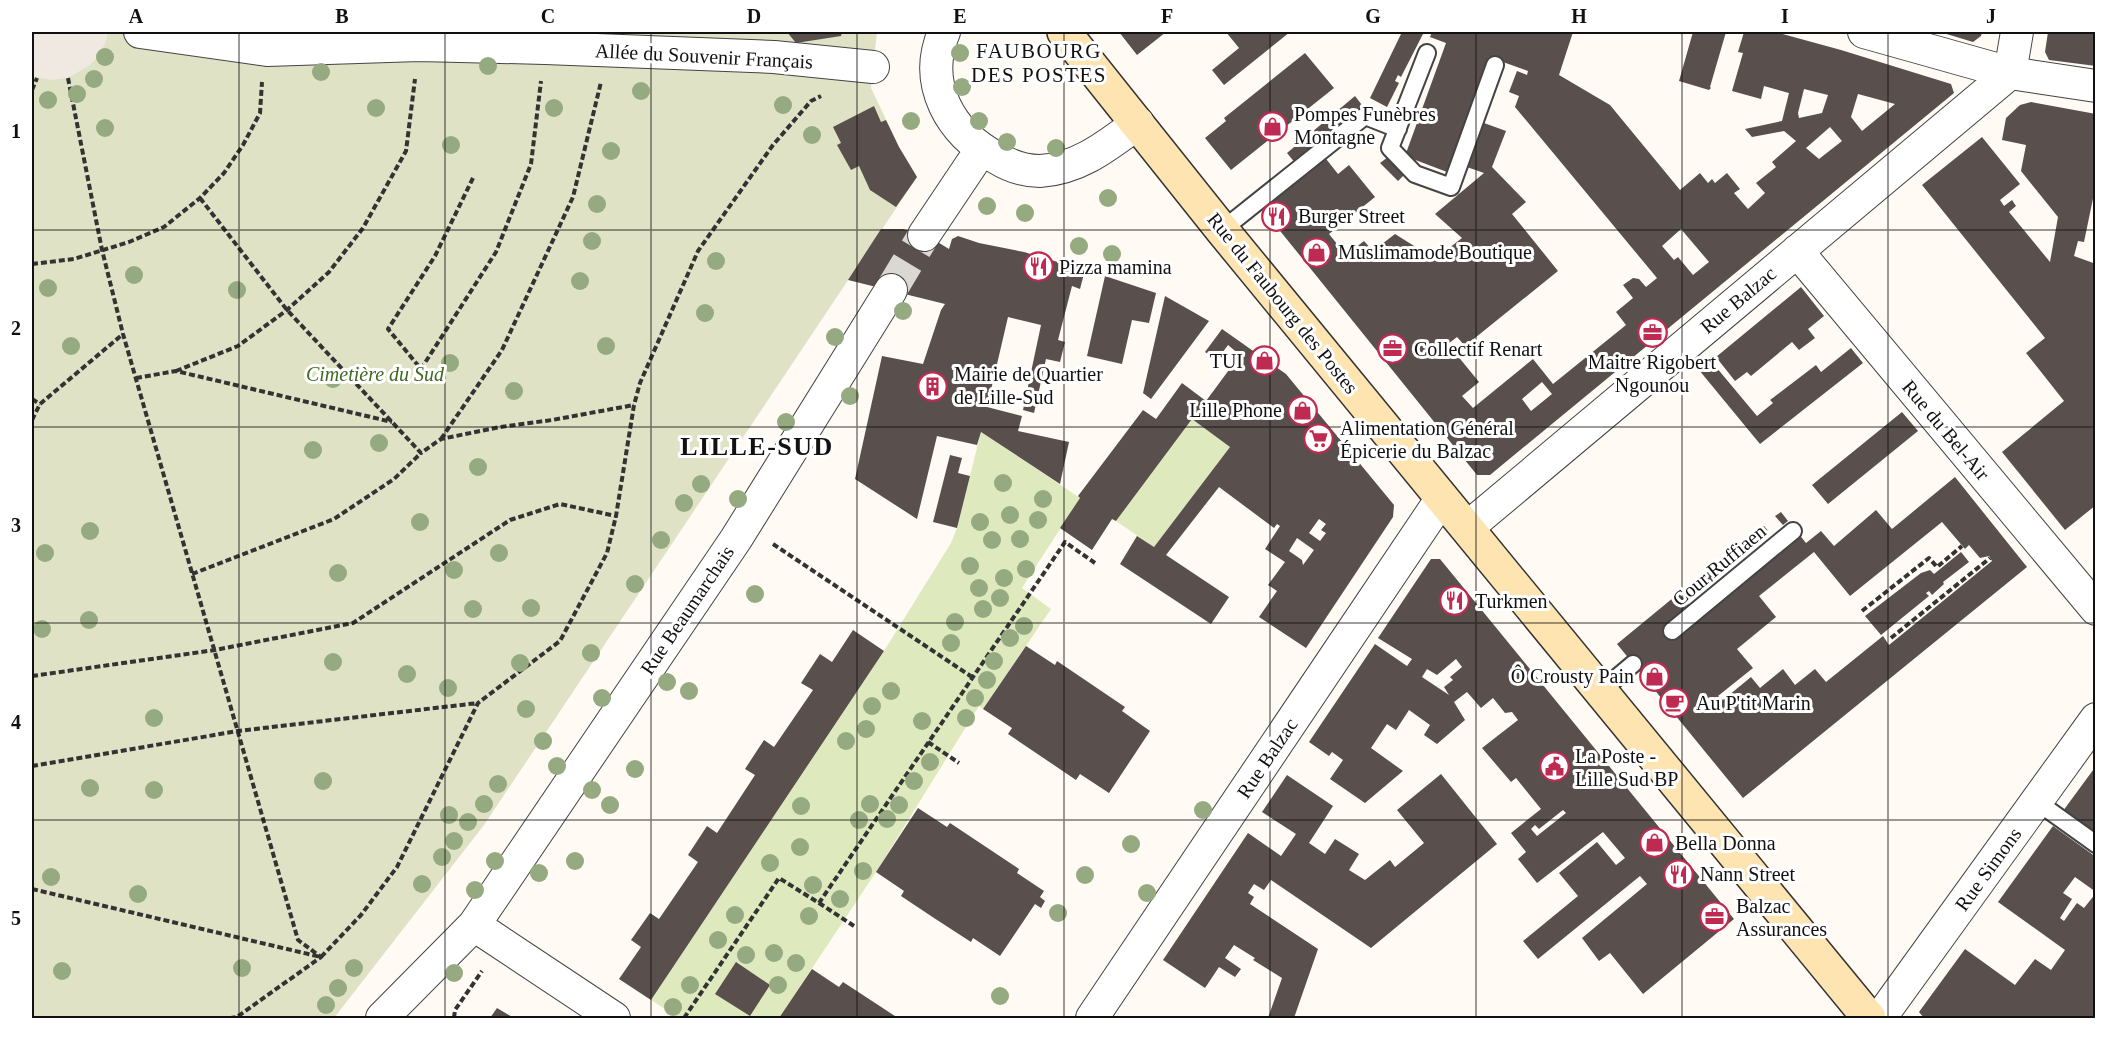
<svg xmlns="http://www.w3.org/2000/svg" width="2127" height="1050" font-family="Georgia,serif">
<rect width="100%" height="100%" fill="#fffaf4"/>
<path fill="#dee9be" d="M1192 419 1230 447 1154 547 1116 521Z
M981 432 1080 498 1022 588 1051 609 983 709 979 706 876 872 779 1018H679L651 1000 884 651 951 543 957 528Z"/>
<path fill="#dfe2c4" d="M32 32H877L871 88 899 147 917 177 484 825 334 1018H32Z"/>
<path fill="#f0e9e2" d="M32 32H108L106 41 98 57 90 65 68 78 51 80 32 76Z"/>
<path fill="#594f4d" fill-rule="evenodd" d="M787 32H842L841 36 796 43Z
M1119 32H1166L1137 55Z
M1226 32H1290L1224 85 1212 70 1239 48Z
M1402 32H1418L1423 34 1401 77 1398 75 1395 81 1399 83 1387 107 1370 98Z
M1432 32H1539L1543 33 1544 32H1573L1559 75 1610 105 1680 190 1700 173 1708 183 1712 179 1715 183 1727 173 1740 189 1734 193 1748 209 1765 193 1756 183 1776 167 1772 162 1796 141 1784 131 1752 137 1745 129 1782 121 1789 93 1764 86 1761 99 1732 91 1743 53 1738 52 1744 32H1775L1841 50 1951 84 1954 93 1490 475H1477L1260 206 1323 155 1338 174 1349 165 1375 197 1329 234 1346 255 1364 241 1373 251 1395 234 1435 259 1462 238 1435 214 1484 173 1464 166 1468 156 1471 158 1484 123 1506 131 1492 167 1526 202 1512 214 1558 271 1465 346 1457 337 1448 344 1479 382 1462 396 1473 408 1533 359 1553 384 1626 325 1616 312 1633 298 1623 285 1633 278 1639 279 1646 287 1657 278 1515 107 1519 96 1509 92 1517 71 1527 75 1528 71 1489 57 1447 172 1405 156 1446 43 1430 37ZM1804 89 1828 95 1822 113 1799 118 1798 113ZM1858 94 1895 104 1862 131 1851 117ZM1830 127 1842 141 1819 159 1806 148ZM1681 229 1709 262 1693 275 1678 257 1674 260 1662 246ZM1542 382 1552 394 1531 411 1522 399Z
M1693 32H1726L1710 87 1711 88 1709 90 1679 81Z
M1940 32H1982L1981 36 1973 42Z
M2048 32H2096V66L2049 60 2045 52Z
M1305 53 1334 88 1231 170 1205 138 1226 121 1224 118Z
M1355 96 1365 109 1296 164 1287 153Z
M2031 102 2096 114V184L2084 242 2078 241 2074 256 2096 264V505L2065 530 2002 452 2064 401 2026 353 2045 338 1922 185 1982 137 2020 184 2000 200 2004 206 2012 200 2016 206 2009 212 2050 262 2058 217 2021 171 2026 145 2002 140 2006 118 2020 105Z
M874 106 881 122 886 120 899 147 917 177 896 207 870 190 859 166 851 170 837 145 841 143 833 127Z
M1388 157 1405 174 1398 181 1380 163Z
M881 229H903L916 232 931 238 949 249 952 239 958 236 979 243 1024 252 1085 270 1080 289 1072 286 1058 340 1065 342 1060 362 1046 359 1034 413 1023 410 1041 325 1008 317 987 407 1022 416 1018 431 1069 442 1060 484 981 432 977 445 937 436 917 519 855 479 882 356 923 364 941 310 945 304 848 280Z
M1105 276 1156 293 1149 323 1132 320 1122 364 1087 356Z
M1801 287 1824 316 1808 329 1815 338 1799 350 1792 342 1751 376 1747 372 1735 381 1716 357Z
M1165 296 1209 321 1151 399 1143 393Z
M1222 329 1286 374 1394 505 1393 517 1306 648 1259 617 1277 591 1268 585 1285 562 1265 549 1280 526 1277 524 1274 528 1219 487 1166 555 1229 597 1211 624 1120 564 1137 536 1154 547 1230 447 1192 419 1116 521 1112 519 1092 550 1060 528 1080 498 1078 496 1143 410 1156 419 1182 383 1206 401 1240 355 1228 345 1217 360 1205 352ZM1319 519 1326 524 1321 530 1326 533 1320 541 1309 533ZM1297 538 1314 550 1303 565 1302 560 1289 551Z
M1851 348 1863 363 1760 444 1699 370 1711 361 1757 416 1773 403 1770 400 1816 365 1821 372Z
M1902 412 1918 431 1828 504 1812 485Z
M950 455 962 458 958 473 970 476 957 528 933 522Z
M1955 477 2027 567 1743 798 1617 644 1679 593 1682 597 1688 593 1693 598 1687 602 1693 610 1798 533 1806 543 1821 531 1834 546 1876 510 1892 529ZM1942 522 1965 549 1969 545 1980 558 1989 556 1992 561 1889 645 1883 636 1826 682 1815 669 1795 685 1783 669 1760 688 1751 677 1723 700 1718 696 1753 668 1737 649 1776 617 1759 596 1814 552 1850 596Z
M1781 512 1788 521 1783 525 1775 516Z
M1764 526 1770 533 1700 592 1693 584Z
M1961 552 1969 562 1943 582 1944 584 1932 595 1929 591 1926 593 1929 596 1881 635 1865 616 1921 573 1930 570 1934 574Z
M1431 559H1440L1734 919 1643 994 1610 953 1599 961 1582 938 1647 884 1640 876 1538 959 1523 941 1578 896 1559 873 1597 842 1616 865 1625 858 1603 832 1537 883 1518 859 1526 852 1511 833 1541 809 1516 778 1511 782 1482 748 1518 720 1512 712 1505 713 1493 698 1481 708 1467 692 1454 702 1465 720 1437 744 1424 735 1430 725 1409 710 1396 730 1387 724 1371 748 1403 771 1365 803 1330 779 1343 760 1332 752 1329 756 1309 742 1375 644 1407 666 1412 659 1378 638ZM1456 659 1462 667 1450 677 1453 680 1444 687 1449 695 1422 677 1427 669 1437 675ZM1563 810 1566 813 1537 836 1531 829 1535 825 1539 829Z
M853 630 884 651 651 1000 619 979 641 947 631 940 650 913 659 919 698 862 688 855 707 826 717 833 755 775 745 769 764 740 774 747 813 690 801 683 820 654 832 662Z
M1026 646 1055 665 1057 661 1125 707 1122 711 1150 731 1109 793 1080 774 1076 780 1008 734 1012 728 983 709Z
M2096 766V834L2063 811Z
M1441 774 1497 844 1371 948 1271 880 1264 890 1254 884 1248 893 1254 897 1250 904 1318 949 1294 1018H1268L1282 978 1253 960 1255 958 1234 945 1225 958 1241 969 1235 977 1219 967 1205 988 1163 960 1248 833 1281 856 1296 834 1262 812 1287 775 1333 806 1309 843 1325 854 1335 839 1359 854 1349 870 1365 880 1390 860 1395 867 1424 843 1397 810Z
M918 808 947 827 950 823 1019 869 1017 873 1044 891 1040 897 1045 901 1041 908 1035 904 1000 956 973 938 971 942 934 918 901 896 904 891 876 872Z
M2053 826 2096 857V892L2075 877 2063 893 2072 899 2060 918 2064 921 2077 903 2084 908 2096 893V1018H1924L1919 1012 1965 949 2015 985 2035 959 2051 970 2065 950 1998 902Z
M736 962 770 985 750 1016 715 994Z
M812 969 839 987 843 982 898 1018H779Z
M497 1008 514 1018H490Z"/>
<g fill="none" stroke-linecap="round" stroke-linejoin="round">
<path stroke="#dbd7d2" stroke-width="32" stroke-dasharray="32 16" stroke-linecap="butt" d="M891 290 924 235"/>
<defs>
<path id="lane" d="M1427 53 1390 148 1415 174 1451 187 1495 65
M1222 230 1365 116 1398 129
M1672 631 1793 531
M1601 691 1633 664
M2036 801 2096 844"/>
<path id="street" d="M140 32 267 50 419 45 545 48 774 57 873 67
M944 32C922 84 950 133 997 158 1010 166 1025 171 1040 171 1079 169 1108 145 1138 123
M1864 32 2010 73 2096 86
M2010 73 2017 32
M924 235 981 150
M1797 251 2096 609
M1467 528 2010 73
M474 925 736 539 891 290
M382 1018 474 925 614 1018
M1092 1018 1442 498
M1880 1018 2096 719"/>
<path id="secondary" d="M1064 32 1222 230 1869 1018"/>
</defs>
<use href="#lane" stroke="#444" stroke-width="20"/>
<use href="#street" stroke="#444" stroke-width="34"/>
<use href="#secondary" stroke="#333" stroke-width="36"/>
<path stroke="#333" stroke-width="4" stroke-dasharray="6 3" stroke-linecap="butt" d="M68 78 102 250 123 334 298 940 321 957 237 1017 231 1018
M32 90 37 78
M473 178 435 256 388 329 421 369 496 252 531 164 541 81
M200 198 287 310 421 453 441 439 500 427 552 420 634 405
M32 264 74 259 129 242 164 227 200 198 224 173 243 145 260 113 262 82
M176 371 238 346 287 310 329 272 363 228 406 151 415 79
M136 378 176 371 392 422
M32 399 40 404
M32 420 40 404 123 334
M441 439 502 350 573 197 601 82
M773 544 972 677
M192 574 334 519 394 479 421 453
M1862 611 1929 558 1937 567 1962 546
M1891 638 1990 558
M32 676 215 650 353 623 510 520 560 504 616 516
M928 742 959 763
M32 766 238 731 478 703
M32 889 321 957 361 915 397 867 478 703 560 641 607 553 616 516 634 405 640 383 698 251 773 145 811 101 821 96
M819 903 854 926
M454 1018 455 1010 482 971
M684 1018 779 878 819 903 1065 542 1095 563"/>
<use href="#lane" stroke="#fff" stroke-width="16"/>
<use href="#street" stroke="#fff" stroke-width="32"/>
<use href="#secondary" stroke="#fde4b1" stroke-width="33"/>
</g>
<g fill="#95aa80">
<circle cx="960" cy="53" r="9"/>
<circle cx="105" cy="57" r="9"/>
<circle cx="488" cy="66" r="9"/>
<circle cx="321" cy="72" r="9"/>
<circle cx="94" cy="79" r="9"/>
<circle cx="962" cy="87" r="9"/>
<circle cx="641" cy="91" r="9"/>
<circle cx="77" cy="94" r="9"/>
<circle cx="48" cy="100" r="9"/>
<circle cx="783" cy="105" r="9"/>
<circle cx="376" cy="108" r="9"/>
<circle cx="554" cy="108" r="9"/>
<circle cx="911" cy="121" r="9"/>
<circle cx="979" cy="121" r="9"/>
<circle cx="105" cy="128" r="9"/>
<circle cx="812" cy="135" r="9"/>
<circle cx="1007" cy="142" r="9"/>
<circle cx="451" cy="145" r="9"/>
<circle cx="1056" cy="148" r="9"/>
<circle cx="611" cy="151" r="9"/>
<circle cx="1108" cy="198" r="9"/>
<circle cx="597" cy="204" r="9"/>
<circle cx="987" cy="206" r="9"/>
<circle cx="1025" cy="213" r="9"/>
<circle cx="592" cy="241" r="9"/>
<circle cx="1079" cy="246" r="9"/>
<circle cx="1112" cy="254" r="9"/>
<circle cx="716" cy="261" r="9"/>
<circle cx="134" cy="275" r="9"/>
<circle cx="580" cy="281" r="9"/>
<circle cx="48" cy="288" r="9"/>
<circle cx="237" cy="290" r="9"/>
<circle cx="903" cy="311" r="9"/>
<circle cx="705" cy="313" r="9"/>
<circle cx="835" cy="337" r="9"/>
<circle cx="71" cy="346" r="9"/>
<circle cx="606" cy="346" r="9"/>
<circle cx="450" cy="363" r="9"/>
<circle cx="333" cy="379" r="9"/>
<circle cx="514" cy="391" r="9"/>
<circle cx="850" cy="396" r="9"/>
<circle cx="786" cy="422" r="9"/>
<circle cx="379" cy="443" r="9"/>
<circle cx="313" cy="450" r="9"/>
<circle cx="478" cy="467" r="9"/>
<circle cx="1003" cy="483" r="9"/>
<circle cx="701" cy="484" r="9"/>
<circle cx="738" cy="499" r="9"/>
<circle cx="1043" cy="499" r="9"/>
<circle cx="684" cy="503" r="9"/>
<circle cx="1010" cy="515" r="9"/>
<circle cx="1038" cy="520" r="9"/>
<circle cx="420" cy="522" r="9"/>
<circle cx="980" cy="522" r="9"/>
<circle cx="90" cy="531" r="9"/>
<circle cx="1020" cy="539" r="9"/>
<circle cx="661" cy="540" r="9"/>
<circle cx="992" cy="540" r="9"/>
<circle cx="45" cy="553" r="9"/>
<circle cx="499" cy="553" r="9"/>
<circle cx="970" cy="566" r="9"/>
<circle cx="1026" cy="569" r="9"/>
<circle cx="454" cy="570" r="9"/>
<circle cx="338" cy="573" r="9"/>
<circle cx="1004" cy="578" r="9"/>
<circle cx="635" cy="584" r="9"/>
<circle cx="979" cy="588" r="9"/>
<circle cx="755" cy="594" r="9"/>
<circle cx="1000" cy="598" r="9"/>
<circle cx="531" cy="608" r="9"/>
<circle cx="473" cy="609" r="9"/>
<circle cx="983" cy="609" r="9"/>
<circle cx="89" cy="620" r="9"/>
<circle cx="955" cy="622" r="9"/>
<circle cx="1024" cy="626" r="9"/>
<circle cx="42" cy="629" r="9"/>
<circle cx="1010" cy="638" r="9"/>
<circle cx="951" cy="643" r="9"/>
<circle cx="591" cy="653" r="9"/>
<circle cx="994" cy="661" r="9"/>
<circle cx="333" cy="662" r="9"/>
<circle cx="520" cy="663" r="9"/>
<circle cx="407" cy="674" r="9"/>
<circle cx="987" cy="680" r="9"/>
<circle cx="667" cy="682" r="9"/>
<circle cx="448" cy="688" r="9"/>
<circle cx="689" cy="691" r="9"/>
<circle cx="891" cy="691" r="9"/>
<circle cx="602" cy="698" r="9"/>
<circle cx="975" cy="698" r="9"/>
<circle cx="872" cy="706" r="9"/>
<circle cx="526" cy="709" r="9"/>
<circle cx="154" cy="718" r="9"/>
<circle cx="966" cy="718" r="9"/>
<circle cx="922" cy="721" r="9"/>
<circle cx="866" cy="729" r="9"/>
<circle cx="543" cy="741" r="9"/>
<circle cx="846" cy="741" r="9"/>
<circle cx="930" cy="762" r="9"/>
<circle cx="557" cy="766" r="9"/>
<circle cx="635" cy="769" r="9"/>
<circle cx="323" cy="781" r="9"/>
<circle cx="914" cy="781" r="9"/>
<circle cx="498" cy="784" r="9"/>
<circle cx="90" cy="788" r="9"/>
<circle cx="154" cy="790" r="9"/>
<circle cx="592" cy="790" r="9"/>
<circle cx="484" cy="804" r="9"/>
<circle cx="870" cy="804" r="9"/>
<circle cx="610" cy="805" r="9"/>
<circle cx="899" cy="805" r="9"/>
<circle cx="801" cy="806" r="9"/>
<circle cx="1203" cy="810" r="9"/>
<circle cx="449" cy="815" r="9"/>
<circle cx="887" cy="819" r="9"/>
<circle cx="859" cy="820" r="9"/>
<circle cx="468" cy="822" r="9"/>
<circle cx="454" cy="841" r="9"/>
<circle cx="1131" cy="844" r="9"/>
<circle cx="800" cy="847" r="9"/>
<circle cx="442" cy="857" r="9"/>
<circle cx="495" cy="861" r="9"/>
<circle cx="575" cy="861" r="9"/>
<circle cx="770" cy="863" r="9"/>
<circle cx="863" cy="871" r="9"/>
<circle cx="539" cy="873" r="9"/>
<circle cx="1085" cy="875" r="9"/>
<circle cx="51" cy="877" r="9"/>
<circle cx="422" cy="884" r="9"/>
<circle cx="813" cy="885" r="9"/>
<circle cx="475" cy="890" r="9"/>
<circle cx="1147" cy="893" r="9"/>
<circle cx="138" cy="894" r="9"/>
<circle cx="840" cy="899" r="9"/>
<circle cx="1058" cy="913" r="9"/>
<circle cx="735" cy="915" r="9"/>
<circle cx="809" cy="916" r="9"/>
<circle cx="718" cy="940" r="9"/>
<circle cx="774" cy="953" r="9"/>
<circle cx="746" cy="955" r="9"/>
<circle cx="796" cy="963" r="9"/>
<circle cx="242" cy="968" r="9"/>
<circle cx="354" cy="968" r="9"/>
<circle cx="62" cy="971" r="9"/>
<circle cx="454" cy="973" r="9"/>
<circle cx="690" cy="985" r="9"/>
<circle cx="778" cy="985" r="9"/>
<circle cx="338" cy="988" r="9"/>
<circle cx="1000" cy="996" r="9"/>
<circle cx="326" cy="1005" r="9"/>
<circle cx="673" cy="1007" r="9"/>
</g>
<path fill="none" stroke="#111" stroke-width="1.5" stroke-opacity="0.55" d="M239 32V1018M445 32V1018M651 32V1018M857 32V1018M1064 32V1018M1270 32V1018M1476 32V1018M1682 32V1018M1888 32V1018M32 230H2096M32 427H2096M32 623H2096M32 820H2096"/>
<defs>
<symbol id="shop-ring" viewBox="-11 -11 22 22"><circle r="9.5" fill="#fff" stroke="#bf2a52" stroke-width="1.5"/><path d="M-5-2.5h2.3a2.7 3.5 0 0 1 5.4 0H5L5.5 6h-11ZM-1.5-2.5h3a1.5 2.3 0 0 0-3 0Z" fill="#bf2a52"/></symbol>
<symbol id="restaurant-ring" viewBox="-11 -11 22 22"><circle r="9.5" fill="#fff" stroke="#bf2a52" stroke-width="1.5"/><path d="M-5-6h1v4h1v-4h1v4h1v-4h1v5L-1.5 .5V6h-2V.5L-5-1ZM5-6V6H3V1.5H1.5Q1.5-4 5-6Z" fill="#bf2a52"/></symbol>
<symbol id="office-ring" viewBox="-11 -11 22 22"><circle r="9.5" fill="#fff" stroke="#bf2a52" stroke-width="1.5"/><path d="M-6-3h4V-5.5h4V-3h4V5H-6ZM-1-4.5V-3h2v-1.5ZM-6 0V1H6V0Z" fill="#bf2a52"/></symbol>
<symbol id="building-ring" viewBox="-11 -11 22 22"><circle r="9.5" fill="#fff" stroke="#bf2a52" stroke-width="1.5"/><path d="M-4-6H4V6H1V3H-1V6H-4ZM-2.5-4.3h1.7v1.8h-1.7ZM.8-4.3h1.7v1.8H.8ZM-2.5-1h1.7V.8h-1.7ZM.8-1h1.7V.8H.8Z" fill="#bf2a52"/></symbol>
<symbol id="supermarket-ring" viewBox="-11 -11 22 22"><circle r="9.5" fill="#fff" stroke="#bf2a52" stroke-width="1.5"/><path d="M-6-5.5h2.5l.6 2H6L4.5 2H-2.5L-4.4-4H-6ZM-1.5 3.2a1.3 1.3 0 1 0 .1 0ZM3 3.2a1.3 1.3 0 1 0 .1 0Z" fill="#bf2a52"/></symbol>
<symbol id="cafe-ring" viewBox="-11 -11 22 22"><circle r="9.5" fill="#fff" stroke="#bf2a52" stroke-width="1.5"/><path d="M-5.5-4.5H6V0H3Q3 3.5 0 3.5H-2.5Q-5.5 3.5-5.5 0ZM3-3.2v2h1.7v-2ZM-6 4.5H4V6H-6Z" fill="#bf2a52"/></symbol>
<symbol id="civic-ring" viewBox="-11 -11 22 22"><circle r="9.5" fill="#fff" stroke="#bf2a52" stroke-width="1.5"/><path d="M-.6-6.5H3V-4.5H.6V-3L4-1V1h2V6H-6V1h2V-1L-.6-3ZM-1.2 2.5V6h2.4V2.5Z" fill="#bf2a52"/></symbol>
</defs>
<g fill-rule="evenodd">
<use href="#shop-ring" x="1256" y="110" width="33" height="33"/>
<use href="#restaurant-ring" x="1260" y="200" width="33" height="33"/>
<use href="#shop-ring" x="1300" y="236" width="33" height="33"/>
<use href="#restaurant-ring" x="1022" y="250" width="33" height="33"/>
<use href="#office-ring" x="1636" y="316" width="33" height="33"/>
<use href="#office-ring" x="1376" y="332" width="33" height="33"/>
<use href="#shop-ring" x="1248" y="344" width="33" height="33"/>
<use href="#building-ring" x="916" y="370" width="33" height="33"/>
<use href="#shop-ring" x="1286" y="394" width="33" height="33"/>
<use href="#supermarket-ring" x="1302" y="422" width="33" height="33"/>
<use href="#restaurant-ring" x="1438" y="584" width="33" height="33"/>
<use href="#shop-ring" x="1638" y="660" width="33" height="33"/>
<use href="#cafe-ring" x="1658" y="686" width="33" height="33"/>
<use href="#civic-ring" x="1538" y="750" width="33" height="33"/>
<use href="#shop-ring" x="1638" y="826" width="33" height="33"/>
<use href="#restaurant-ring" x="1662" y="858" width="33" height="33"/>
<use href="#office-ring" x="1698" y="900" width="33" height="33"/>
</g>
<g text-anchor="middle" stroke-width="6" stroke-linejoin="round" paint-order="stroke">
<g font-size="20" fill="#111" stroke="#fff">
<text transform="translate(704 56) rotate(3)" y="7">Allée du Souvenir Français</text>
<text transform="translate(1738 300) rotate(-40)" y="7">Rue Balzac</text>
<text transform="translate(1283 303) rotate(51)" y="7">Rue du Faubourg des Postes</text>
<text transform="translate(1946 430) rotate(50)" y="7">Rue du Bel-Air</text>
<text transform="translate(1719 565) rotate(-40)" y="7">Cour Ruffiaen</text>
<text transform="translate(687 610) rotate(-56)" y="7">Rue Beaumarchais</text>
<text transform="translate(1267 758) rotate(-56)" y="7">Rue Balzac</text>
<text transform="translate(1988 869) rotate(-54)" y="7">Rue Simons</text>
</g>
<g font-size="20" fill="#111" stroke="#fff" text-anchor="start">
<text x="1294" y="121">Pompes Funèbres<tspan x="1294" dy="23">Montagne</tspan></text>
<text x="1298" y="223">Burger Street</text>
<text x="1338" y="259">Muslimamode Boutique</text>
<text x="1059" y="274">Pizza mamina</text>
<text x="1414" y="356">Collectif Renart</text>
<text x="1243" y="368" text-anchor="end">TUI</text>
<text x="1652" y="369" text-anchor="middle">Maitre Rigobert<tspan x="1652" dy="23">Ngounou</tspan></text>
<text x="954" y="381">Mairie de Quartier<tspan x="954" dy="23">de Lille-Sud</tspan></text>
<text x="1282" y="417" text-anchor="end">Lille Phone</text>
<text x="1340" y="435">Alimentation Général<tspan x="1340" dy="23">Épicerie du Balzac</tspan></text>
<text x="1475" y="608">Turkmen</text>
<text x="1634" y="683" text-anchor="end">Ô Crousty Pain</text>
<text x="1696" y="710">Au P'tit Marin</text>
<text x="1575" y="763">La Poste -<tspan x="1575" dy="23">Lille Sud BP</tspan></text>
<text x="1675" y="850">Bella Donna</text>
<text x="1700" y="881">Nann Street</text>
<text x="1736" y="913">Balzac<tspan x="1736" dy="23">Assurances</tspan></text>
</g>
<g font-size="20" font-style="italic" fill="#3f6821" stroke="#fff">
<text x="375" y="381">Cimetière du Sud</text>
</g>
<g font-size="21" letter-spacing="1.5" fill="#111" stroke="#fff">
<text x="1039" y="58">FAUBOURG<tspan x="1039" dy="24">DES POSTES</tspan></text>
</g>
<g font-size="26" font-weight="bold" letter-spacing="1.5" fill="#111" stroke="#fff">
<text x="757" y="455">LILLE-SUD</text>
</g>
</g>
<rect width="2127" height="1050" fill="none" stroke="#ffffff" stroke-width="66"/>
<rect x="33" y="33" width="2061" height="984" fill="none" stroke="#111" stroke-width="2"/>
<g font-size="20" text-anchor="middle" font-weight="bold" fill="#111">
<text x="136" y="23">A</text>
<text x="342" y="23">B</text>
<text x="548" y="23">C</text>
<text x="754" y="23">D</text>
<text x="960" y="23">E</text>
<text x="1167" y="23">F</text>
<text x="1373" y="23">G</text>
<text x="1579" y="23">H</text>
<text x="1785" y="23">I</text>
<text x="1991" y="23">J</text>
<text x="16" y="138">1</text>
<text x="16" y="335">2</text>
<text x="16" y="532">3</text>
<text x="16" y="729">4</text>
<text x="16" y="925">5</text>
</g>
</svg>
